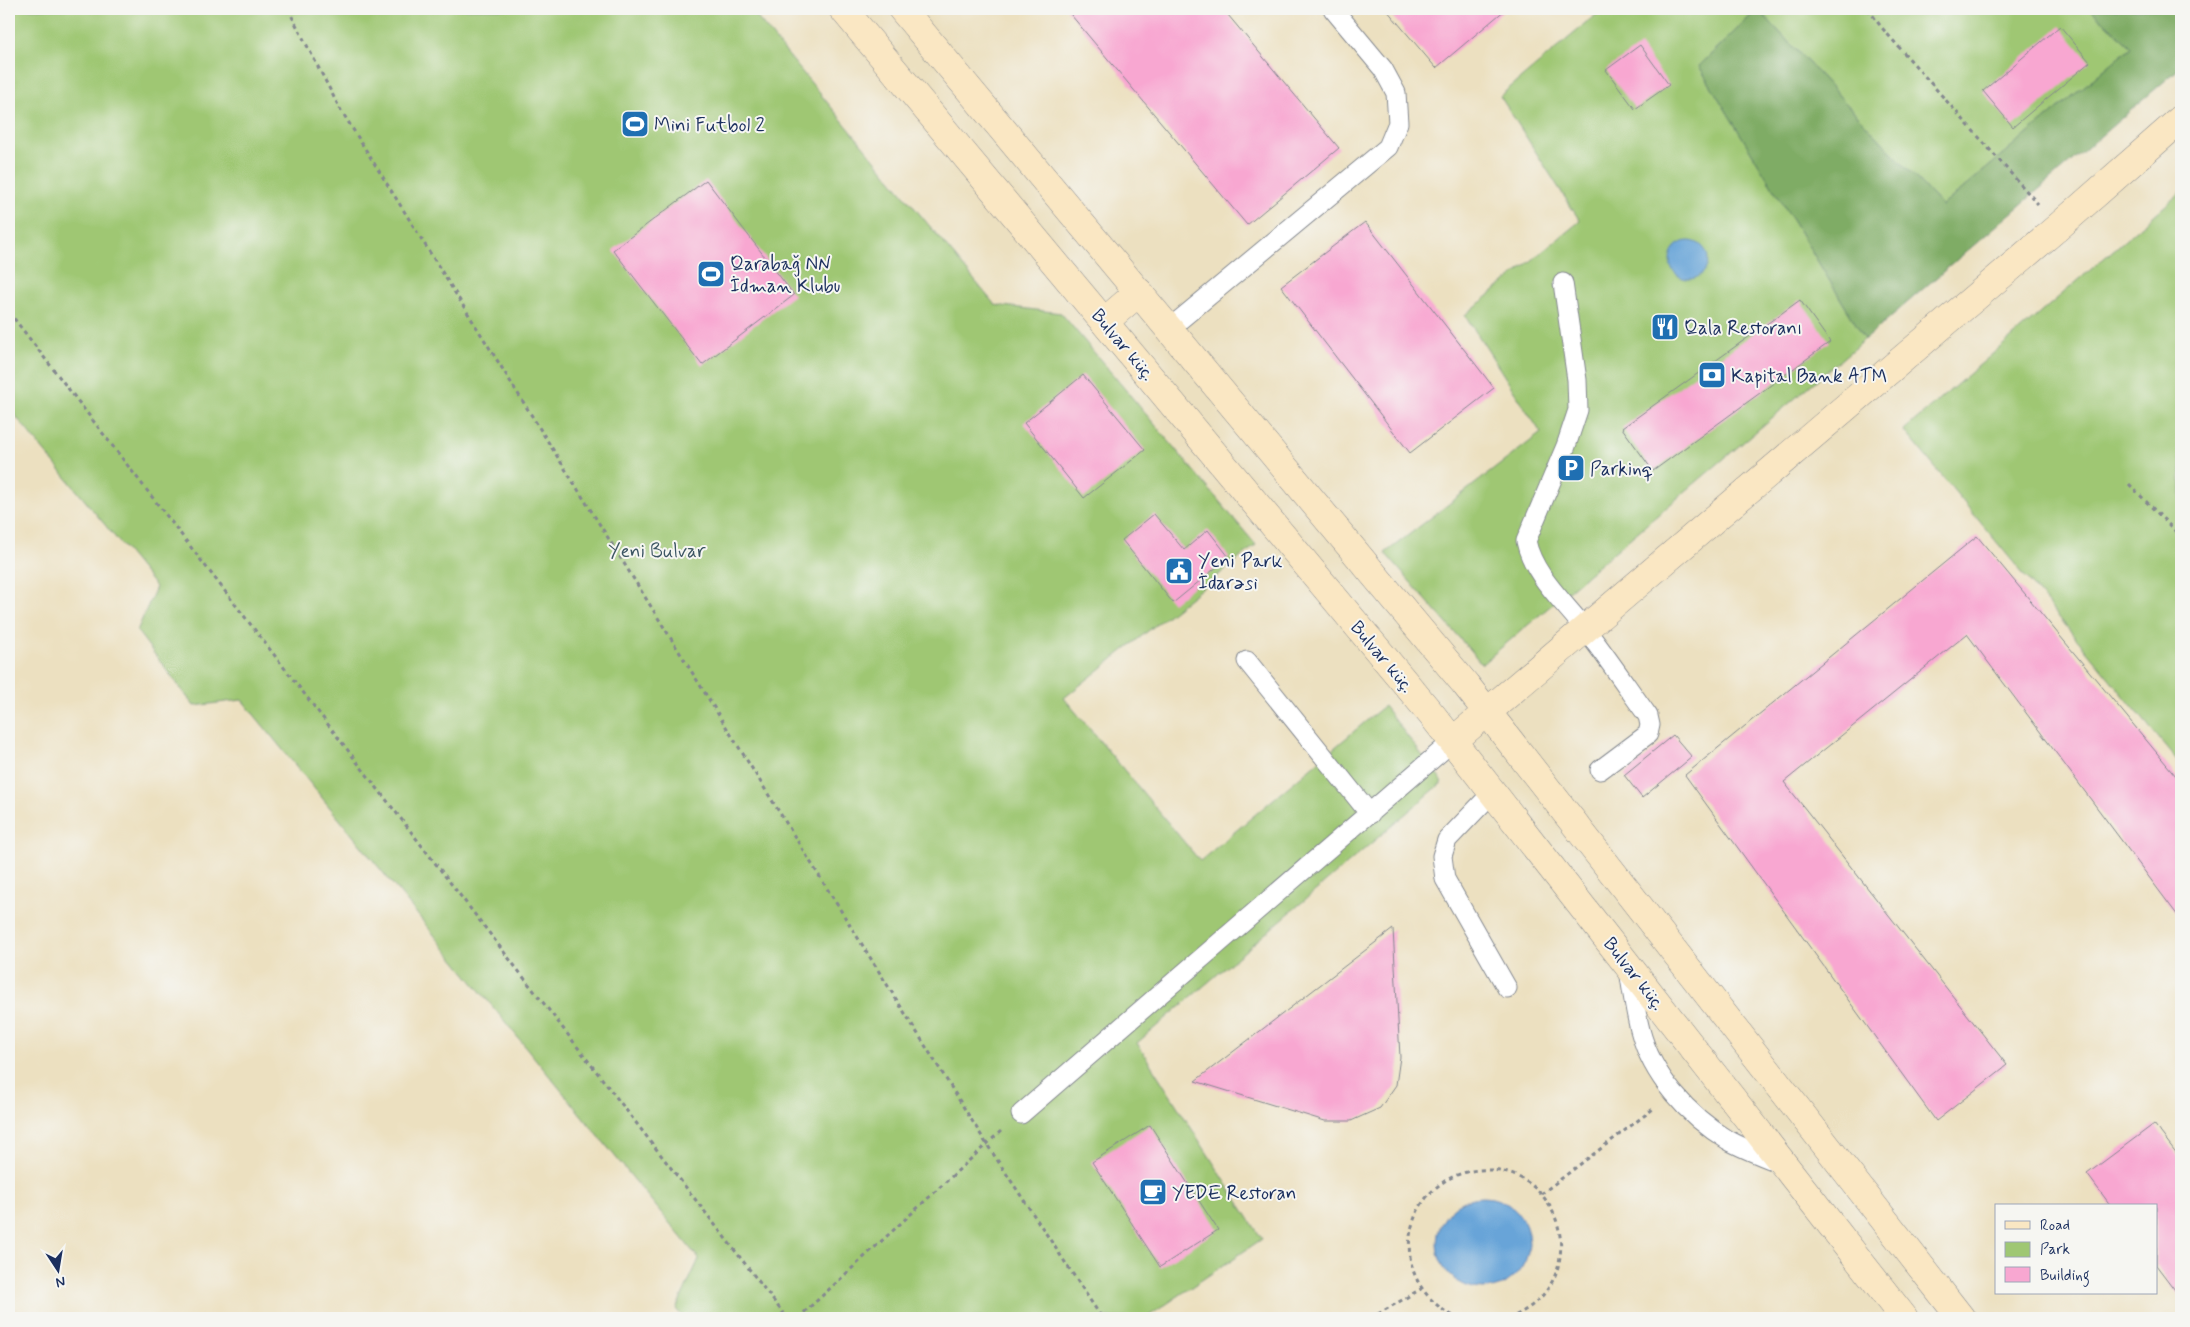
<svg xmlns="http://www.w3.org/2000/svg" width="2190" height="1327" font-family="Mynerve,sans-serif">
<rect width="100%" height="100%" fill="#f6f6f2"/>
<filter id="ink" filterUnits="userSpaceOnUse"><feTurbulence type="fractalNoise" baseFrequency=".02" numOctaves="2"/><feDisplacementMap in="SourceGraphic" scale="10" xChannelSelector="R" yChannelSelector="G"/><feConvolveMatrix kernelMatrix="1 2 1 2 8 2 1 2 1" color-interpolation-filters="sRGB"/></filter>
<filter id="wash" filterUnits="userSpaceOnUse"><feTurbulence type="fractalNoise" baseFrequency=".0096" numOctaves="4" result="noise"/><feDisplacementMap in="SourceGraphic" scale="20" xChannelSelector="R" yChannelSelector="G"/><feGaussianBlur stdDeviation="1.12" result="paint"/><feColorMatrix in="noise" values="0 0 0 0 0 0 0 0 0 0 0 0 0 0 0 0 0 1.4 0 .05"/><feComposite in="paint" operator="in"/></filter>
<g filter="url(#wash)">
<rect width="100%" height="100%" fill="#ece0c0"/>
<path fill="#9fc773" stroke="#5d7b68" d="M9 9H750L995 305 1061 313 1256 545 1064 698 1200 861 1384 706 1443 782 1137 1043 1262 1239 1146 1318H684L676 1309 699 1259 242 700 194 706 137 631 156 587 9 408Z
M1603 9H2090L2131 47 1942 206 1758 9 1699 66 1865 339 1482 664 1385 553 1541 433 1465 315 1580 221 1500 96Z
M2181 192V765L1904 430Z"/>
<path fill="#7fac65" stroke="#4d6e62" d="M1758 9 1942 206 2131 47 2090 9H2181V67L1865 339 1699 66Z"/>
<path fill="#67a4d8" stroke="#416a9b" d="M1670 260a19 19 0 1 1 38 0a19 19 0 1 1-38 0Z
M1437 1243a46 46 0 1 1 92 0a46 46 0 1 1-92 0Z"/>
<g id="blocks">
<path fill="#f8a7d1" d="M1066 9H1223L1339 148 1247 225Z
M1386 9H1506L1436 68Z
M2060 26 2090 62 2013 127 1983 91Z
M1640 45 1669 85 1635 109 1606 70Z
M706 180 794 295 702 365 613 250Z
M1365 222 1494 388 1410 453 1281 286Z
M1800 300 1830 342 1653 471 1622 428Z
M1083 375 1145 450 1084 498 1024 423Z
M1154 514 1184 550 1208 530 1229 557 1173 603 1122 540Z
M1977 536 2181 782V920L1967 634 1784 782 2007 1065 1936 1121 1685 775Z
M1673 735 1692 757 1642 798 1624 775Z
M1393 929 1400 1057 1396 1085 1380 1108 1351 1121H1325L1195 1081Z
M2154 1124 2181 1159V1298L2156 1265V1206H2111L2087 1174Z
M1150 1125 1218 1230 1160 1267 1092 1162Z"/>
</g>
</g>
<g filter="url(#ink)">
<use href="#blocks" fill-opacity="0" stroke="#84888f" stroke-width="1"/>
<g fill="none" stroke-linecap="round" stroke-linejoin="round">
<defs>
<path id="lane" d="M1563 283 1577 380 1578 410 1566 446 1526 541C1533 575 1564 602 1585 629 1607 657 1627 687 1648 716L1650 725 1648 734 1600 770
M1170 328 1388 147 1398 123 1396 93 1383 69 1333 9
M1247 661 1370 814
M1493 792 1447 840 1442 856 1445 879 1507 988
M1629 970C1632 990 1635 1010 1640 1030 1652 1076 1688 1116 1728 1140 1744 1149 1763 1156 1780 1163
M1021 1114 1453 741"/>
<path id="secondary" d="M843 9 1432 715 1904 1318
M902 9 1466 685 1961 1318
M1105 321 1139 292
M1453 741 2058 227 2181 119"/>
</defs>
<use href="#lane" stroke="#84888f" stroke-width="21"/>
<use href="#secondary" stroke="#84888f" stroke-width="29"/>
<path stroke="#84888f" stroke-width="3" stroke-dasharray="4 4" stroke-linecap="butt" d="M288 9 339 107 986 1143 1102 1318
M1868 9 1882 28 2038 204
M9 312 787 1318
M2129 484 2181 537
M1541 1194 1653 1109
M798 1318 1001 1131
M1371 1318 1421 1289
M1460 1318C1448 1315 1437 1306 1429 1297 1387 1251 1416 1174 1480 1170 1567 1165 1594 1286 1509 1318"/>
<use href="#lane" stroke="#fff" stroke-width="19"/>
<use href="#secondary" stroke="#fae7c3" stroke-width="28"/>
</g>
</g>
<defs>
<symbol id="stadium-square" viewBox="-11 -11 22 22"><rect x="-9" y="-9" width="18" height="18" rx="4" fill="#1f6fb2" stroke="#f6f6f2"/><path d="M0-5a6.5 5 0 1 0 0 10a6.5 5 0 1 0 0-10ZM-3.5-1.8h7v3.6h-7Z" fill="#fff"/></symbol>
<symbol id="restaurant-square" viewBox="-11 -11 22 22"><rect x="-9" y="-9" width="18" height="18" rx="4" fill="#1f6fb2" stroke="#f6f6f2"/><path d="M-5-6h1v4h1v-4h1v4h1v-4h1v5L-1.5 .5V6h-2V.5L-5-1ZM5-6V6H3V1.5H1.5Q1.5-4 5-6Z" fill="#fff"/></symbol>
<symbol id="bank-square" viewBox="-11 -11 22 22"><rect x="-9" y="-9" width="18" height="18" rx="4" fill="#1f6fb2" stroke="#f6f6f2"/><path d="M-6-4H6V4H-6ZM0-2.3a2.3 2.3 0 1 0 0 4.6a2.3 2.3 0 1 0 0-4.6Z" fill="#fff"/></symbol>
<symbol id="parking-square" viewBox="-11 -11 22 22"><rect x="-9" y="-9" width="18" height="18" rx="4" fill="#1f6fb2" stroke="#f6f6f2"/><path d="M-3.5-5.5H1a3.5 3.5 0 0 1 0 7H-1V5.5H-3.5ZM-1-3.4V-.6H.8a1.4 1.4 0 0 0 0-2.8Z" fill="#fff"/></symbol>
<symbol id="civic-square" viewBox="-11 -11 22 22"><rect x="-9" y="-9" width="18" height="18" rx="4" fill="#1f6fb2" stroke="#f6f6f2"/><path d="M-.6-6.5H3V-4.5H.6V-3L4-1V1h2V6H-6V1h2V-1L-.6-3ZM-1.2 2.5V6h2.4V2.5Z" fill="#fff"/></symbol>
<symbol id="cafe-square" viewBox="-11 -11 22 22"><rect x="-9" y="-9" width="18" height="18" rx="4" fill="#1f6fb2" stroke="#f6f6f2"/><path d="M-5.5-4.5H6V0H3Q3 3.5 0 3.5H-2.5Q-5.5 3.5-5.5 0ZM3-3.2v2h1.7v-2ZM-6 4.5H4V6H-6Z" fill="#fff"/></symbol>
</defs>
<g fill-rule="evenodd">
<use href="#stadium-square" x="619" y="108" width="32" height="32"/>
<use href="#stadium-square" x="695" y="258" width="32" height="32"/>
<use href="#restaurant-square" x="1649" y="311" width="32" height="32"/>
<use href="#bank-square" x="1696" y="359" width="32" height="32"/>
<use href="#parking-square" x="1555" y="452" width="32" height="32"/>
<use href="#civic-square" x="1163" y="555" width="32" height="32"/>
<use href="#cafe-square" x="1137" y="1176" width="32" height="32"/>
</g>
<g text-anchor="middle" stroke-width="4" stroke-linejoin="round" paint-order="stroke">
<g font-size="19" fill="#1b2f5e" stroke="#f6f6f2" text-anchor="start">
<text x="654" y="131">Mini Futbol 2</text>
<text x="730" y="270">Qarabağ NN<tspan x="730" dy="22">İdman Klubu</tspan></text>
<text x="1684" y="334">Qala Restoranı</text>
<text x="1731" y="382">Kapital Bank ATM</text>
<text x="1590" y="475">Parkinq</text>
<text x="1198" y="567">Yeni Park<tspan x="1198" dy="22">İdarəsi</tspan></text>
<text x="1172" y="1199">YEDE Restoran</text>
</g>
<g font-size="19" fill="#1b2f5e" stroke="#f6f6f2">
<text transform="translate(1124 344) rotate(50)" y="7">Bulvar küç.</text>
<text transform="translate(1383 656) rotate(50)" y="7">Bulvar küç.</text>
<text transform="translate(1635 973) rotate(52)" y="7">Bulvar küç.</text>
</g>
<g font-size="19" fill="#3c5563" stroke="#f6f6f2">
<text x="657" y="557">Yeni Bulvar</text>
</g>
</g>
<rect width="2190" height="1327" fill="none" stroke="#f6f6f2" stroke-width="30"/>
<rect x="1995" y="1204" width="162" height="90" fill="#f6f6f2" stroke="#9ea6b7"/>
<rect x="2005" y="1221" width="25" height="8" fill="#fae7c3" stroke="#9ea6b7"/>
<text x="2040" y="1230" font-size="15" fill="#1b2f5e">Road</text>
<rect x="2005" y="1242" width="25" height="15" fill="#9fc773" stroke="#9ea6b7"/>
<text x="2040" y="1254" font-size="15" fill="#1b2f5e">Park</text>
<rect x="2005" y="1267" width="25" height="15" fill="#f8a7d1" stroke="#9ea6b7"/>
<text x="2040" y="1280" font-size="15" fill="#1b2f5e">Building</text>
<g transform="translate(58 1270) rotate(168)" stroke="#f6f6f2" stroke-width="4" paint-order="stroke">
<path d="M0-4L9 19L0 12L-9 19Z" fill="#1b2f5e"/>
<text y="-8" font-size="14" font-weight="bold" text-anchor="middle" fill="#1b2f5e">N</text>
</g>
</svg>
